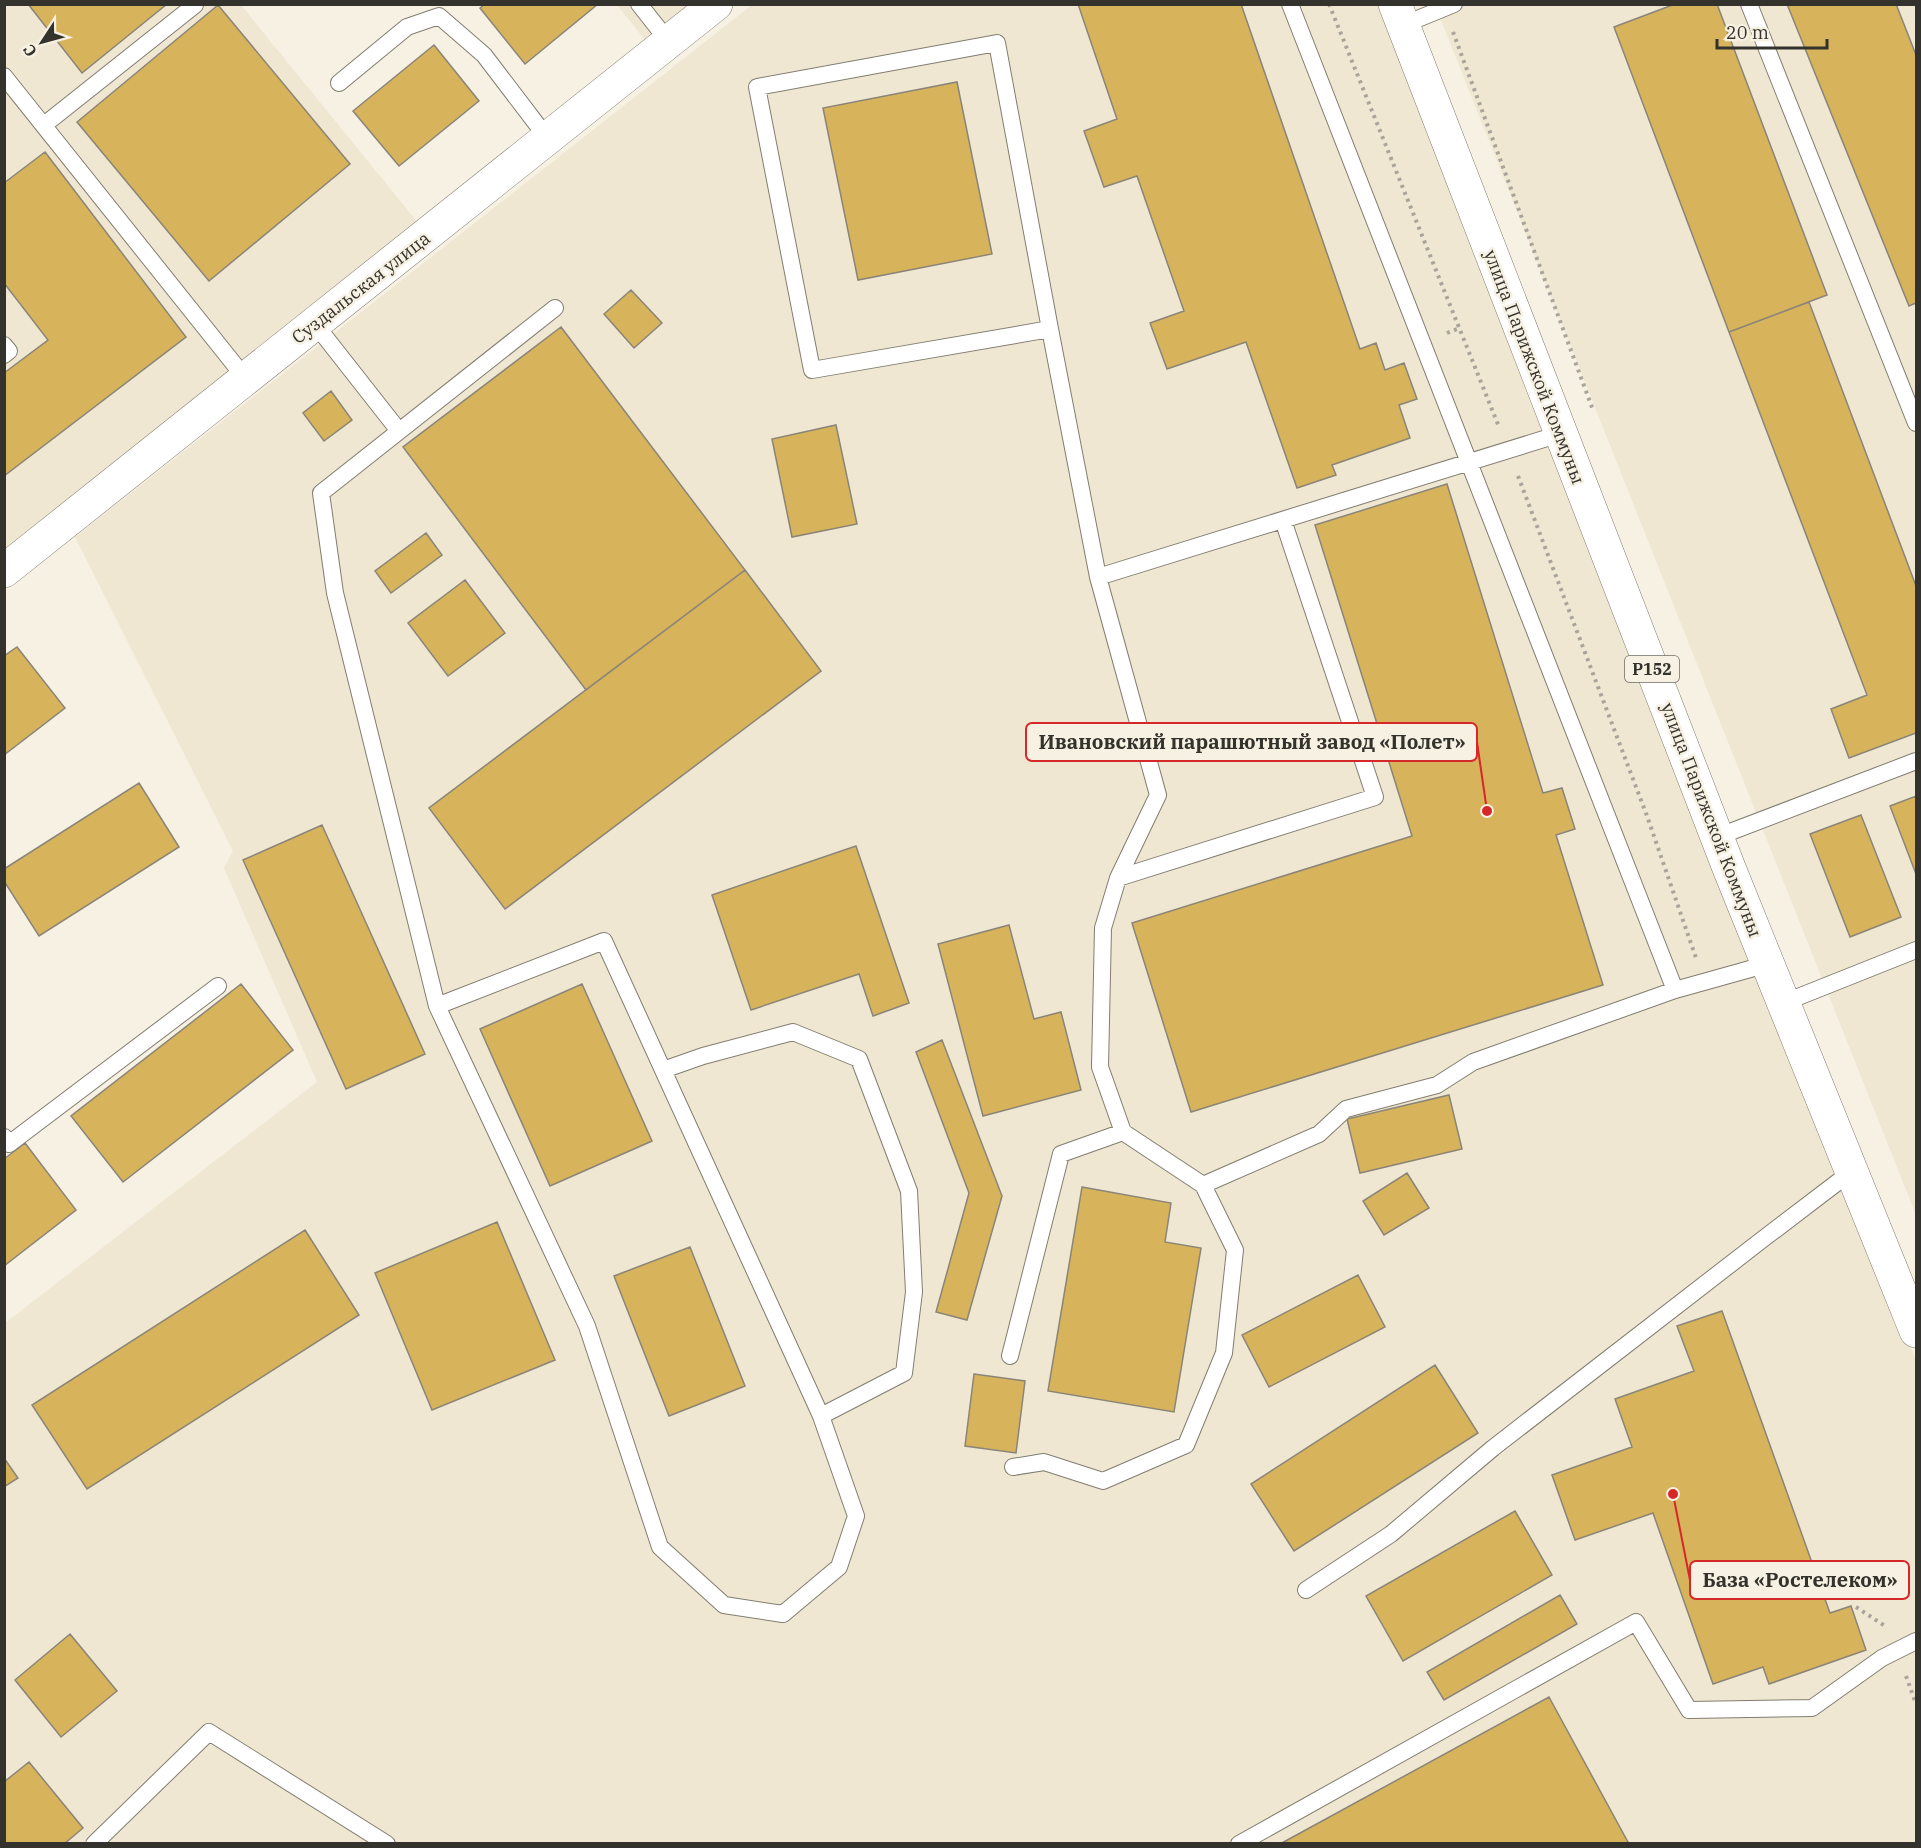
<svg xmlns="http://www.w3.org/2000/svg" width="1921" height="1848" font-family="'IBM Plex Serif',serif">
<rect width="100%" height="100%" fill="#f7f1e3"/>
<path fill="#efe7d2" d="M5 5H241L419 224 5 558Z
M617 5H690L645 40Z
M752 5H1381L1815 1110 1916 1361V1843L5 1844V1323L317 1082 224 868 233 851 75 537Z
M1435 5H1916V1215Z"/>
<path fill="#d7b35b" stroke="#8a8578" stroke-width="1.5" d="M28 4H167L82 73Z
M485 4H598L525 64 480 8Z
M1078 4H1241L1360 349 1376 343 1385 370 1404 363 1417 399 1399 405 1410 438 1332 465 1336 475 1297 488 1246 342 1167 369 1150 323 1184 311 1137 176 1104 187 1084 131 1117 119Z
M1675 4H1717L1827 295 1729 332 1614 27Z
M1787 4H1896L1916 55V303L1909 306Z
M218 5 350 164 209 281 77 122Z
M434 45 479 101 399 166 353 111Z
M957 82 992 254 858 280 823 108Z
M45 152 186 337 4 476V373L48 340 4 283V183Z
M631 290 662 323 634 348 604 314Z
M1809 302 1916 586V733L1849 758 1831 709 1867 695 1729 332Z
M561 327 745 570 586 690 403 447Z
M331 391 352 420 324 441 303 413Z
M836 425 857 524 792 537 772 439Z
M1447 484 1543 793 1562 788 1575 829 1556 835 1603 985 1191 1112 1132 923 1412 836 1315 525Z
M426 533 442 555 391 593 375 571Z
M745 570 821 671 505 909 429 808Z
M465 580 505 633 448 676 408 623Z
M17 647 65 708 4 755V656Z
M139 783 179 847 39 936 4 881V869Z
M1916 796V874L1890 806Z
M1861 815 1901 917 1850 937 1810 834Z
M322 825 425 1054 346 1089 243 860Z
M856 846 909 1003 873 1016 859 974 751 1010 712 895Z
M1009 925 1034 1019 1061 1012 1081 1090 983 1116 938 944Z
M241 984 293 1050 123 1182 71 1116Z
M582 984 652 1141 550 1186 480 1029Z
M942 1040 1002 1196 967 1320 936 1312 969 1193 916 1052Z
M1449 1095 1462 1149 1360 1173 1347 1119Z
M25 1143 76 1210 4 1266V1159Z
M1407 1173 1429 1208 1384 1235 1363 1201Z
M1082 1187 1171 1203 1165 1242 1201 1248 1174 1412 1048 1391Z
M497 1222 555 1360 432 1410 375 1273Z
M305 1230 359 1315 87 1489 32 1405Z
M690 1247 745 1386 669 1416 614 1276Z
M1358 1275 1385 1327 1269 1387 1242 1335Z
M1722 1311 1830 1613 1851 1606 1866 1650 1769 1684 1763 1667 1713 1684 1653 1513 1575 1540 1552 1475 1632 1447 1615 1399 1694 1371 1677 1326Z
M1435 1365 1478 1433 1294 1551 1251 1484Z
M974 1374 1025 1381 1016 1453 965 1446Z
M4 1458 18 1478 4 1487Z
M1515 1511 1552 1575 1403 1661 1366 1596Z
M1560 1595 1577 1624 1444 1700 1427 1672Z
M70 1634 117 1691 61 1737 15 1680Z
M1549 1697 1629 1844H1280Z
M29 1762 83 1828 64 1844H4V1782Z"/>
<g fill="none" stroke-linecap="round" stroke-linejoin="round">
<defs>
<path id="lane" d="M639 4 669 42
M1290 4 1675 990
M1749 4 1916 423
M1403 25 1454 4
M4 76 246 379
M339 83 407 27 439 16 484 55 548 139
M44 125 195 5
M315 324 399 431
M1050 329 812 370 757 87 997 43 1050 329 1098 577 1158 795 1118 878 1103 928 1100 1067 1123 1132
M4 345 9 351 4 355
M1098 577 1560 434
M1717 837 1916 761
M1118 878 1375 797 1283 520
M604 941 821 1416 856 1516 839 1567 783 1614 724 1605 660 1547 587 1326 437 1006Z
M1783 1003 1916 950
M437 1006 335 593 321 493 555 308
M663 1070 703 1056 793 1032 859 1059 909 1191 914 1292 904 1373 821 1416
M4 1137 9 1144 218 986
M1010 1356 1061 1154 1123 1132 1203 1185
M1013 1467 1044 1462 1103 1481 1186 1445 1224 1353 1235 1250 1203 1185 1319 1134 1346 1109 1437 1085 1473 1062 1675 990 1768 964
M1306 1590 1391 1534 1493 1448 1763 1239 1851 1172
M94 1844 209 1732 387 1844
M1239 1844 1636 1622 1689 1710 1812 1708 1882 1658 1916 1641"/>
<path id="street" d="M4 571 716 4"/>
<path id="primary" d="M1395 4 1729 868 1916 1331"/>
</defs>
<use href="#lane" stroke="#827d70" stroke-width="18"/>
<use href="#street" stroke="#827d70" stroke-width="34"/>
<use href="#primary" stroke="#827d70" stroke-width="34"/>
<path stroke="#a9a59a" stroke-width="4" stroke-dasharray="3 4.5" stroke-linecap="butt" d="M1329 4 1499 427
M1453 32 1593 410
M1447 333 1460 328
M1518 476 1647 816 1696 958
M1856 1607 1885 1626
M1906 1676 1916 1704"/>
<use href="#lane" stroke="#fff" stroke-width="16"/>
<use href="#street" stroke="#fff" stroke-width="33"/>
<use href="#primary" stroke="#fff" stroke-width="33"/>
</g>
<g text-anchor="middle" stroke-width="5" stroke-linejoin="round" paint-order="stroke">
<rect fill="#f7f1e3" stroke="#6e6b63" stroke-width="1.5" x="1625" y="656" width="54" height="26" rx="4.5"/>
<g font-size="16" font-weight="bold" fill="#34322c">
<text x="1652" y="675">Р152</text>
</g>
<g font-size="18" fill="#34322c" stroke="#f7f1e3">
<text transform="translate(361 288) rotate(-38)" y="6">Суздальская улица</text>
<text transform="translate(1534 367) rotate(69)" y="6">улица Парижской Коммуны</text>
<text transform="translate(1711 820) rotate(69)" y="6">улица Парижской Коммуны</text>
</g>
</g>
<path fill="none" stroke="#d62828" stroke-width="2" d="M1487 811L1477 742M1673 1494L1690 1580"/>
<g fill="#d62828" stroke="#f7f1e3" stroke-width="2">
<circle cx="1487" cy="811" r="6"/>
<circle cx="1673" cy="1494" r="6"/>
</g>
<g fill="#f7f1e3" stroke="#d62828" stroke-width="2">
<rect x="1026" y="723" width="451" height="38" rx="6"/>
<rect x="1690" y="1561" width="219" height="38" rx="6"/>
</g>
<g font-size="20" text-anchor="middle" font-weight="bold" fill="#34322c">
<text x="1252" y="749">Ивановский парашютный завод «Полет»</text>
<text x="1800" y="1587">База «Ростелеком»</text>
</g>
<rect width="1921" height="1848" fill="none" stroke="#34322c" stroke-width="12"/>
<g transform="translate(42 42) rotate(234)" stroke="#f7f1e3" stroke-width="4.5" paint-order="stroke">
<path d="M0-4.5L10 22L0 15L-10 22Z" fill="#34322c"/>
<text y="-9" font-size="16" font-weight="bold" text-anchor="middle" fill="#34322c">С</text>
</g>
<path d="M1717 39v9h110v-9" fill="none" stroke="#34322c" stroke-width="3"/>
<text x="1726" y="39" font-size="18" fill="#34322c" stroke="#f7f1e3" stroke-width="4.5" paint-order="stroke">20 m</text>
</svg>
